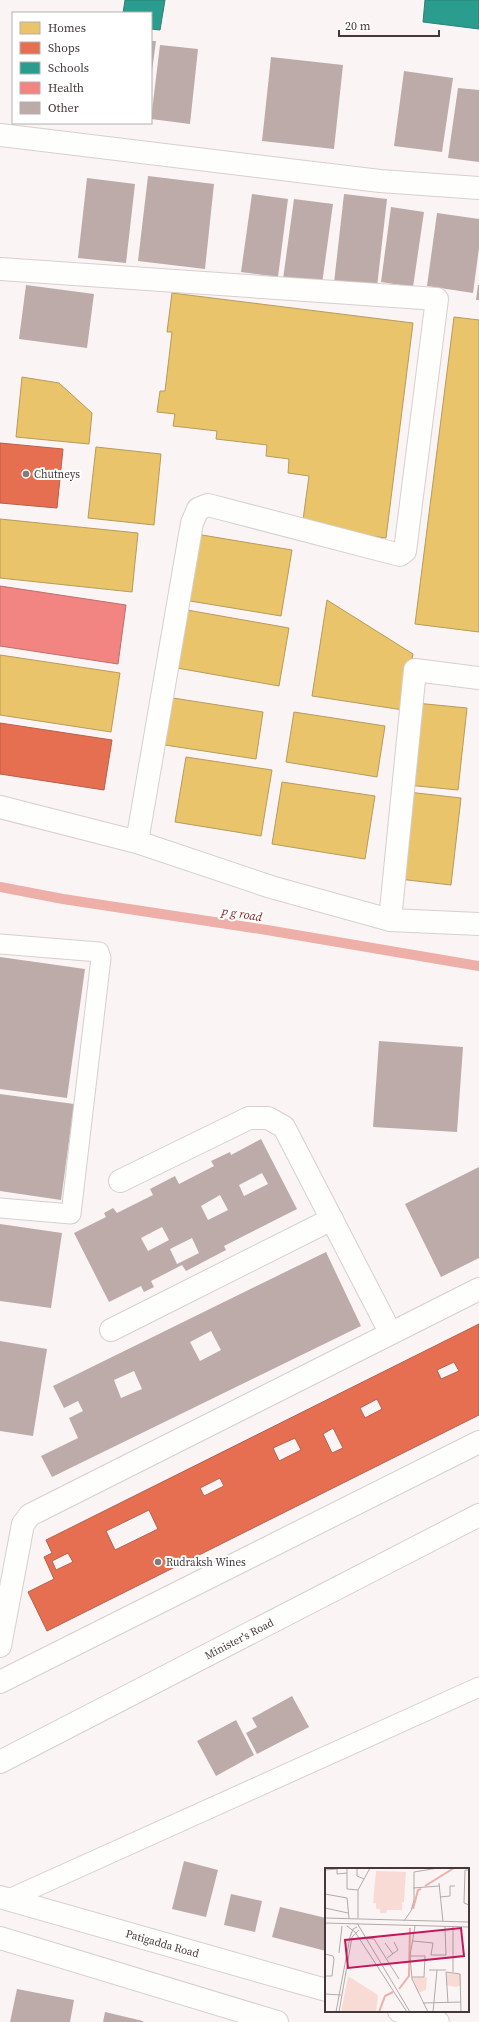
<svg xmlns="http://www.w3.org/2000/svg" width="479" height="2022" font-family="'Source Serif 4',serif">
<rect width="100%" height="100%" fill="#faf5f4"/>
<path fill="#e9c46a" stroke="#b89a5b" d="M172 293 413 323 386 538 302 527 309 476 288 473 289 459 266 456 267 445 216 439 217 431 173 426 175 414 157 412 160 391H165L172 332H167Z
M454 317 479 320V632L415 624Z
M22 377 59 383 92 413 89 444 16 437Z
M96 447 161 454 154 525 88 518Z
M0 519 138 533 132 592 0 578Z
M196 534 292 550 281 616 184 600Z
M327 600 413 654 403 710 312 696Z
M187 610 289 628 279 686 177 668Z
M0 655 120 673 111 732 0 715Z
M173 698 263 712 256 759 165 745Z
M416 703 467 708 458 790 407 785Z
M294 712 385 726 377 777 286 762Z
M186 757 272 770 261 836 175 822Z
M282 782 375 796 365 859 272 844Z
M408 792 461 798 451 885 399 879Z"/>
<path fill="#e76f51" stroke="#b65f4a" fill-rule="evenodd" d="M0 443 63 449 57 508 0 503Z
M0 723 112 740 104 790 0 774Z
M479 1324V1415L47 1631 28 1592 54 1579 44 1557 52 1553 46 1540ZM454 1362 459 1371 441 1379 437 1370ZM377 1399 382 1409 365 1418 360 1408ZM333 1428 343 1448 332 1453 323 1434ZM295 1438 301 1450 279 1461 273 1448ZM220 1478 224 1486 204 1496 200 1488ZM149 1510 158 1529 115 1550 106 1531ZM68 1553 73 1562 56 1570 52 1561Z"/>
<path fill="#2a9d8f" stroke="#327f75" d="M125 0H165L160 30 151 29V13H123Z
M425 0H479V29L423 22Z"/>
<path fill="#f28482" stroke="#be6e6c" d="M0 586 126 605 118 664 0 646Z"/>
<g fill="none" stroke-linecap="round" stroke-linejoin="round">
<path stroke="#edafa8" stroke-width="10" d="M0 887 63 899 267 930 479 966"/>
</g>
<path fill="#bcaba9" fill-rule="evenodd" d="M151 41H156L152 71H151Z
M160 45 198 49 190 124 151 119Z
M271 57 343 65 334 149 262 141Z
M404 71 453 78 442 152 394 146Z
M458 88 479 90V162L448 158Z
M148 176 214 184 205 269 138 261Z
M87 178 135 184 126 263 78 258Z
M252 194 288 199 278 277 241 272Z
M344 194 387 199 377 287 334 283Z
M294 199 333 204 322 284 283 279Z
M391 207 424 212 413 287 381 282Z
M437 213 479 219V248L473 293 427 286Z
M26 285 94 294 87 348 19 339Z
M478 285H479V300H476Z
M0 957 85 969 67 1098 0 1089Z
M379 1041 463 1047 457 1132 373 1127Z
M0 1094 74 1104 61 1200 0 1191Z
M261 1139 297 1209 224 1246 226 1250 186 1271 182 1265 151 1281 154 1287 144 1292 141 1286 109 1302 74 1233 106 1217 104 1213 113 1208 117 1213 153 1195 150 1189 175 1176 179 1184 214 1166 211 1161 230 1152 231 1155ZM262 1173 268 1184 244 1196 239 1185ZM220 1195 228 1210 208 1220 201 1206ZM162 1227 169 1240 148 1251 141 1238ZM192 1238 199 1253 177 1264 170 1249Z
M479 1167V1258L441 1277 405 1204Z
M0 1224 62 1233 51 1308 0 1301Z
M326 1252 361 1326 52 1477 41 1456 78 1438 69 1418 83 1411 78 1401 64 1408 53 1386ZM211 1331 221 1350 200 1361 190 1342ZM134 1371 142 1389 121 1398 114 1380Z
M0 1341 47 1349 33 1436 0 1431Z
M292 1696 309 1727 257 1754 246 1733 257 1727 252 1718Z
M236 1720 254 1755 216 1776 197 1741Z
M184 1861 218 1870 206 1917 172 1909Z
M231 1894 262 1901 255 1932 224 1925Z
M280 1907 326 1918V1951L272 1937Z
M17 1989 74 2000 70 2022H10Z
M105 2012 143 2021V2022H103Z"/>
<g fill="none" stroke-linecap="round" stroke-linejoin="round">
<defs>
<path id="service" d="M0 944 99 952 101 958 71 1214 0 1208
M9 1899 479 1687"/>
<path id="minor" d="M0 135 380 181 479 188
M0 269 437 299 405 551 400 555 208 505 198 509 192 523 137 842
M0 807 137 842 271 887 390 920 479 924
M390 920 415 670 479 678
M120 1181 249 1118H268L284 1127 390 1332
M111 1330 332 1219
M0 1646 23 1524 30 1515 479 1289"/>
<g id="tertiary">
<path id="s1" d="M0 1897 326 1990"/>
<path d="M0 1938 277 2022"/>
<path d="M399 2011 438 2022"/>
</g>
<g id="secondary">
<path d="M0 1682 479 1442"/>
<path id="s2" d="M0 1762 479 1515"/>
</g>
</defs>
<use href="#service" stroke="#d6cfce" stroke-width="21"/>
<use href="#minor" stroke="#d6cfce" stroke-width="24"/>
<use href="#tertiary" stroke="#d6cfce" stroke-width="24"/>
<use href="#secondary" stroke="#d6cfce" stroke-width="24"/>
<use href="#service" stroke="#fefefd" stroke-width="19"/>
<use href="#minor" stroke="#fefefd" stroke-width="22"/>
<use href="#tertiary" stroke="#fefefd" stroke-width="22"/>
<use href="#secondary" stroke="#fefefd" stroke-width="22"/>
</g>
<g fill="#847b7a" stroke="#fff" stroke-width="1.5">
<circle cx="26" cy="474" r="4"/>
<circle cx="158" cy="1562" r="4"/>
</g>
<g text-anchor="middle" stroke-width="4" stroke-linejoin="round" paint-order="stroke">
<g font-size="11" fill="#443938" stroke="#fff" text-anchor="start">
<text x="34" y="478">Chutneys</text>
<text x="166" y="1566">Rudraksh Wines</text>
</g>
<g font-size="11" fill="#443938" stroke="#fff">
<text dy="4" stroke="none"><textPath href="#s2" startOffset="269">Minister's Road</textPath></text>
<text dy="4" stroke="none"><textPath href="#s1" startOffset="169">Patigadda Road</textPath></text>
</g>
<g font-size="12" font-style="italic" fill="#7c1715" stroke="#fff">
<text transform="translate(242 914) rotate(9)" y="4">p g road</text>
</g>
</g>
<g transform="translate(325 1868)">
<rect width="144" height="144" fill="#faf5f4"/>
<path d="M51 3 81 4 79 34H77V42H62L61 45H55V41H51V35H48ZM121 105 136 106V117L131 119 121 117ZM23 108 53 127 51 144H16ZM102 109 101 122 93 125 87 110Z" fill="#f9dbd6"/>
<path fill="none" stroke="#edafa8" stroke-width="2" d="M100 18 129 0M88 41 93 22 96 21M74 121 84 108 85 60M54 144 60 128 68 124"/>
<path fill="none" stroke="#b1aaa9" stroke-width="1" d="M12 0V6L22 5M22 0V21L33 22M32 0V8L39 11M0 2 12 1M144 2H140L139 35 144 37M114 15 118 54M88 20 114 18M0 26 22 30 24 50M115 29 125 28V18H130M0 40 23 45M0 50 144 54M33 50V22L45 0M79 53 86 43 89 32V4L113 0M0 55 144 59M32 55 85 144M22 58 30 64 82 144M90 58 85 88 87 111 103 144M128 59V104M41 70 49 71 74 111M88 73 108 75 106 87H121L120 59M60 75 68 86M14 85 17 58M0 86 8 88 9 91 7 108H0M85 88H100L99 109H87M62 90 73 82 69 74M104 102H121M0 126 16 127M98 135 136 134M123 135 121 104 135 106 136 144M11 144 25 69 28 61 32 59M14 144 27 69 34 62M108 144 112 102"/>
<path fill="#c2185b" fill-opacity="0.15" stroke="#c2185b" stroke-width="2" d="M136 60 139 88 23 100 20 72Z"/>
<rect width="144" height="144" fill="none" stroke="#443938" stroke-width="2"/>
</g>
<rect x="12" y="12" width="140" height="112" fill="#ffffff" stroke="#b4b0af"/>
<rect x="20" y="22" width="20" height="12" fill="#e9c46a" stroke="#b4b0af"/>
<text x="48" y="32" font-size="12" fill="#443938">Homes</text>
<rect x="20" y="42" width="20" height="12" fill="#e76f51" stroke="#b4b0af"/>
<text x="48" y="52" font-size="12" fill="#443938">Shops</text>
<rect x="20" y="62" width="20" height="12" fill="#2a9d8f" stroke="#b4b0af"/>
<text x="48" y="72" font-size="12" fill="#443938">Schools</text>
<rect x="20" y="82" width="20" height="12" fill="#f28482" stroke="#b4b0af"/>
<text x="48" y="92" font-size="12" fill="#443938">Health</text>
<rect x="20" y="102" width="20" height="12" fill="#bcaba9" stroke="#b4b0af"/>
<text x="48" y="112" font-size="12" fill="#443938">Other</text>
<path d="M339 30v6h100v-6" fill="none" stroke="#443938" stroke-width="2"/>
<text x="345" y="30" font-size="12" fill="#443938" stroke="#ffffff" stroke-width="3" paint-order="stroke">20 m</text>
</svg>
